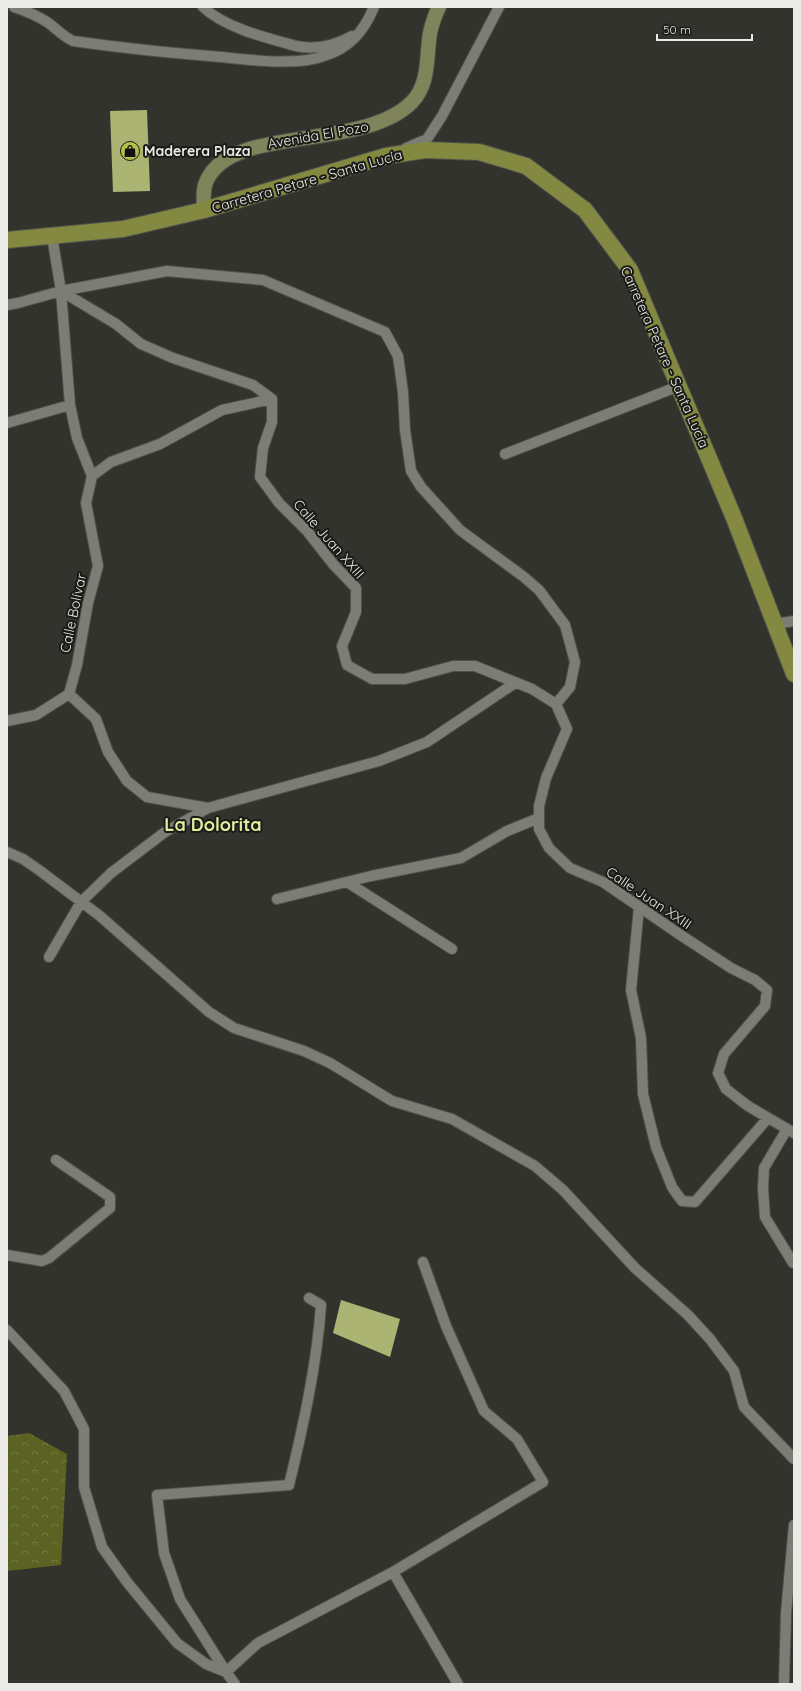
<svg xmlns="http://www.w3.org/2000/svg" width="801" height="1691" font-family="Quicksand,sans-serif">
<defs>
<pattern id="forest-crowns" width="20" height="18" patternUnits="userSpaceOnUse"><rect width="20" height="18" fill="#5c6322"/><path d="M2 6a3 3 0 1 1 6 0M12 15a3 3 0 1 1 6 0" fill="none" stroke="#747a42"/></pattern>
</defs>
<rect width="100%" height="100%" fill="#32332c"/>
<path fill="url(#forest-crowns)" d="M29 1433 67 1454 61 1565 7 1571V1436Z"/>
<path fill="#abb472" d="M147 110 150 191 113 192 110 111Z
M341 1300 400 1319 390 1357 333 1333Z"/>
<g fill="none" stroke-linecap="round" stroke-linejoin="round">
<defs>
<path id="street" d="M14 7C26 11 36 15 47 22 56 28 62 36 73 41 122 48 171 53 221 57 250 60 297 66 324 56 350 48 364 31 374 7
M203 7C225 28 267 38 296 46 316 50 334 46 352 36
M406 148 427 139 442 116 499 7
M52 236 61 291 167 271 263 280 385 332 398 356 403 392 405 430 411 471 421 487 460 530 524 577 539 590 565 625 575 662 570 687 556 704
M61 291 70 405 77 438 92 476
M7 305 18 303 61 291 116 324 141 344 173 358 253 385 272 399V422L263 448 260 477 279 503 307 531 333 564 356 588V612L342 646 347 665 372 679H405L453 666H475L532 689 556 704 567 729 546 778 539 806V829L549 848 570 868 603 882 682 936 731 968 755 980 767 990 765 1006 724 1054 718 1073 726 1089 748 1106 794 1133
M7 423 70 405
M505 454 679 386
M775 624 794 621
M69 694 96 719 108 752 127 781 147 797 208 808
M7 721 36 715 69 694 77 665 88 603 98 566 86 503 92 476 111 462 160 444 222 410 272 399
M7 852 23 859 39 870 100 916 209 1012 234 1028 304 1051 330 1063 392 1101 452 1119 535 1166 563 1190 635 1268 688 1315 710 1339 734 1371 744 1407 794 1459
M347 882 452 949
M277 899 371 876 461 858 507 831 539 818
M639 907 631 990 641 1038 643 1094 656 1147 672 1187 682 1201 695 1202 768 1118
M49 957 81 902 111 873 165 832 208 808 379 761 427 742 515 683
M787 1129 764 1168 763 1189 765 1217 793 1263
M7 1255 42 1261 49 1258 110 1208V1197L56 1160
M309 1298 321 1305C317 1364 303 1427 289 1485L157 1495 164 1553 180 1599 226 1672 258 1643 393 1572 543 1482 517 1439 484 1411 446 1326 423 1262
M7 1330 64 1391 84 1429V1487L102 1547 127 1582 177 1643 206 1664 226 1672 235 1684
M393 1572 458 1684
M784 1684 786 1613 794 1525"/>
<path id="secondary" d="M204 210C204 200 202 189 207 180 233 124 362 152 412 102 430 83 426 57 430 33 432 24 435 15 439 7"/>
<path id="primary" d="M7 240 123 229 204 210 386 156 425 150 479 152 526 166 585 210 630 270 734 518 794 674"/>
</defs>
<use href="#street" stroke="#50514b" stroke-width="12"/>
<use href="#secondary" stroke="#50514b" stroke-width="16"/>
<use href="#primary" stroke="#50514b" stroke-width="18"/>
<use href="#street" stroke="#7c7e76" stroke-width="10"/>
<use href="#secondary" stroke="#7f845b" stroke-width="14"/>
<use href="#primary" stroke="#838941" stroke-width="16"/>
</g>
<defs>
<symbol id="shop-disc" viewBox="-11 -11 22 22"><circle r="9.5" fill="#b5c249" stroke="#1a1a17"/><path d="M-5-2.5h2.3a2.7 3.5 0 0 1 5.4 0H5L5.5 6h-11ZM-1.5-2.5h3a1.5 2.3 0 0 0-3 0Z" fill="#111"/></symbol>
</defs>
<g fill-rule="evenodd">
<use href="#shop-disc" x="119" y="140" width="22" height="22"/>
</g>
<g text-anchor="middle" stroke-width="4" stroke-linejoin="round" paint-order="stroke">
<g font-size="14" fill="#eaebe6" stroke="#1a1a17">
<text transform="translate(318 135) rotate(-10)" y="5">Avenida El Pozo</text>
<text transform="translate(307 181) rotate(-16)" y="5">Carretera Petare - Santa Lucía</text>
<text transform="translate(665 357) rotate(66)" y="5">Carretera Petare - Santa Lucía</text>
<text transform="translate(329 539) rotate(49)" y="5">Calle Juan XXIII</text>
<text transform="translate(73 613) rotate(-78)" y="5">Calle Bolívar</text>
<text transform="translate(649 898) rotate(34)" y="5">Calle Juan XXIII</text>
</g>
<g font-size="14" font-weight="bold" fill="#eaebe6" stroke="#1a1a17" text-anchor="start">
<text x="144" y="156">Maderera Plaza</text>
</g>
<g font-size="18" font-weight="bold" fill="#e1ec9e" stroke="#1a1a17">
<text x="213" y="831">La Dolorita</text>
</g>
</g>
<rect width="801" height="1691" fill="none" stroke="#eaebe6" stroke-width="16"/>
<path d="M657 34v6h95v-6" fill="none" stroke="#eaebe6" stroke-width="2"/>
<text x="663" y="34" font-size="12" fill="#eaebe6" stroke="#1a1a17" stroke-width="3" paint-order="stroke">50 m</text>
</svg>
